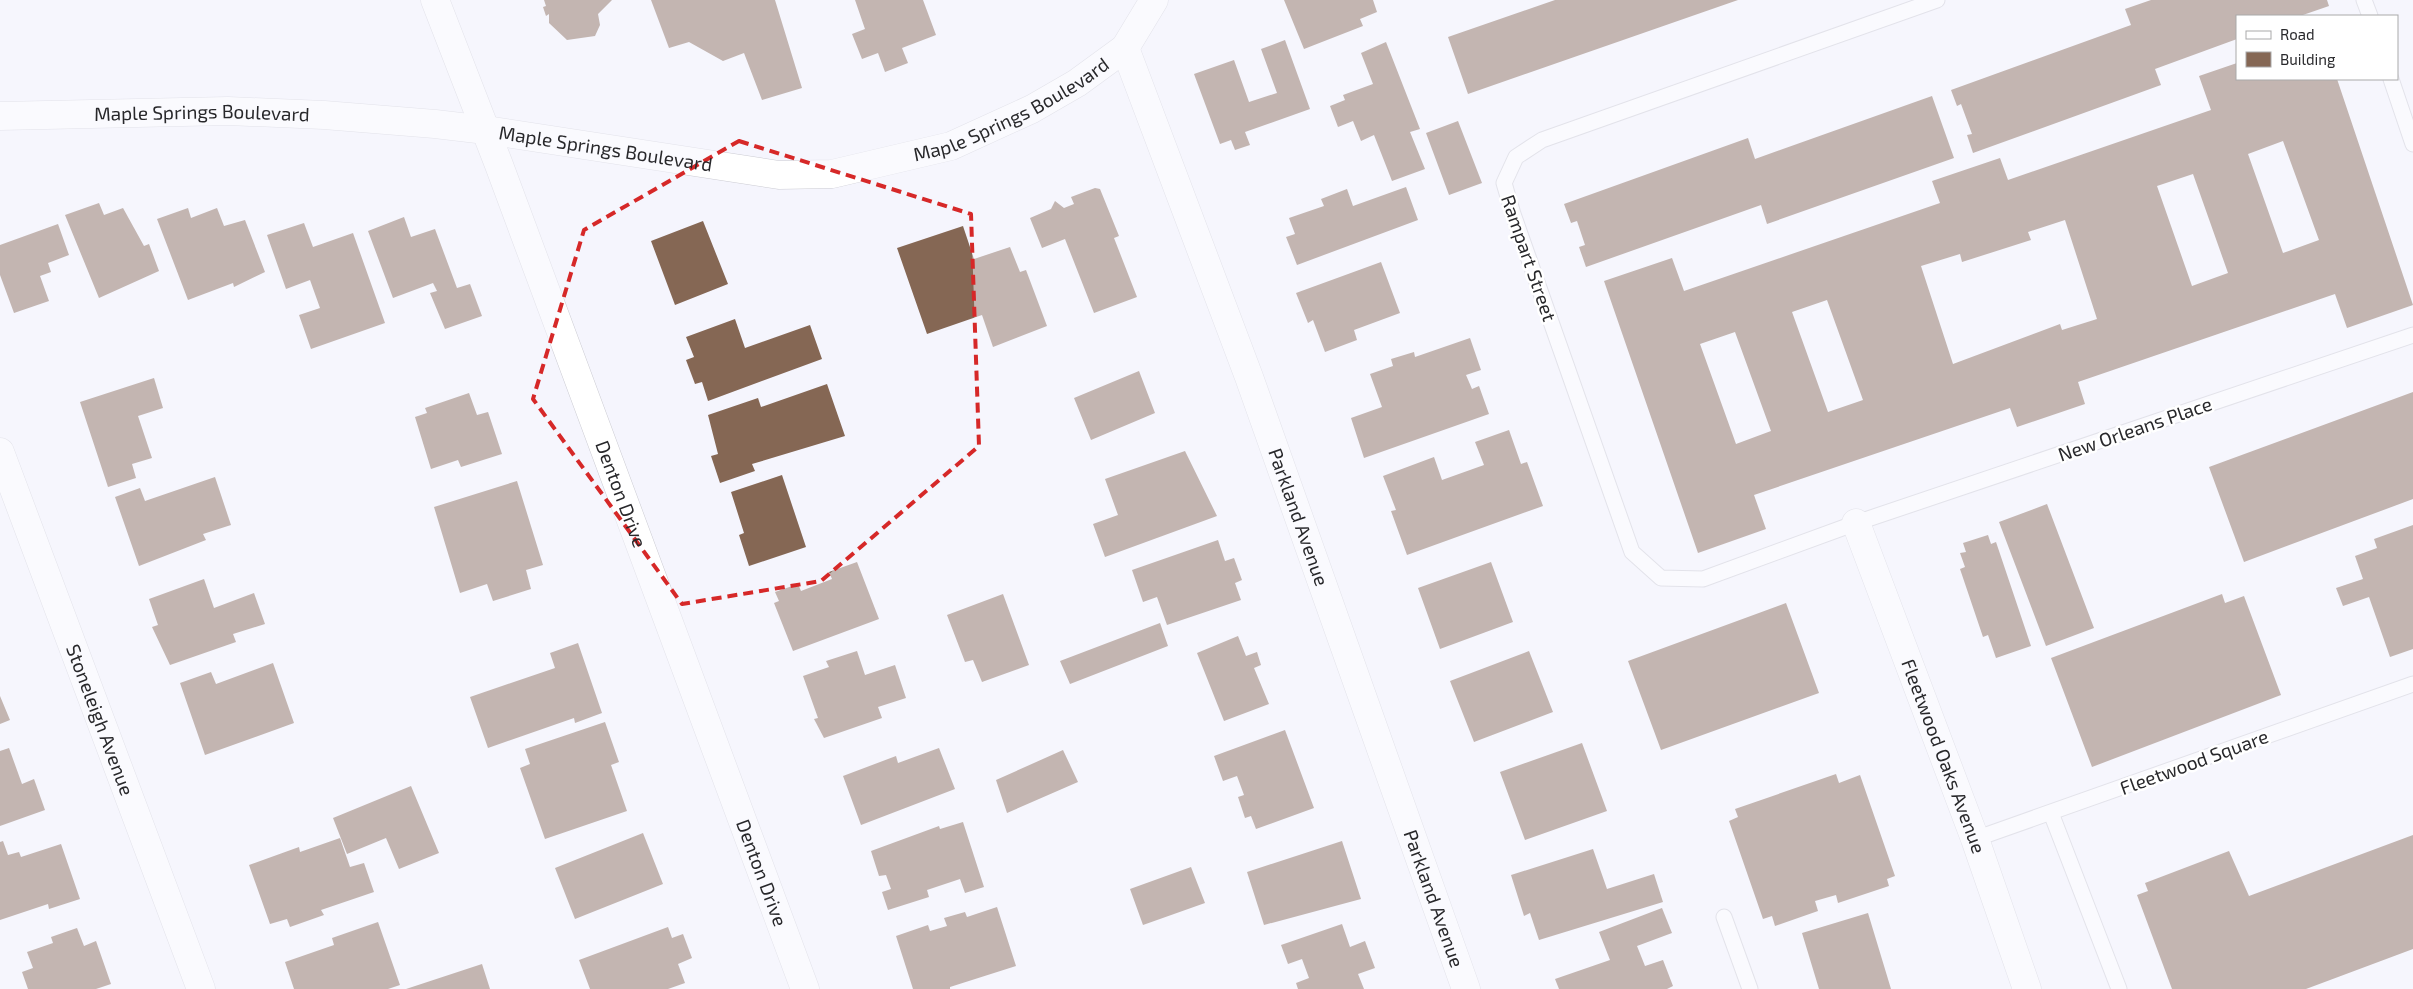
<svg xmlns="http://www.w3.org/2000/svg" width="2413" height="989" font-family="'Exo 2',sans-serif">
<rect width="100%" height="100%" fill="#f5f5fd"/>
<path fill="#856754" fill-rule="evenodd" d="M544 0H612L598 14 600 25 595 36 567 40 549 23V14L546 16 543 7 546 6Z
M651 0H775L802 88 762 100 744 53 723 61 689 42 669 48Z
M855 0H923L936 35 902 48 908 63 885 72 878 53 862 59 852 34 865 29Z
M1284 0H1373L1377 12 1360 19 1363 26 1304 49Z
M1555 0H1738L1468 94 1448 37Z
M2151 0H2327L2329 6 2300 16H2237V39L2155 69 2161 85 1973 153 1967 135 1972 134 1961 104 1957 106 1951 90 2131 25 2125 9Z
M1285 40 1310 109 1245 132 1250 145 1235 150 1231 140 1220 144 1194 74 1234 60 1249 102 1277 93 1261 49Z
M1386 42 1420 129 1410 132 1425 169 1392 181 1374 135 1361 141 1353 121 1338 127 1330 106 1345 100 1343 95 1373 84 1361 53Z
M2237 63V79H2337L2413 305 2347 328 2335 294 2078 382 2085 404 2017 427 2010 408 1754 495 1766 529 1698 553 1604 281 1672 258 1684 291 1940 203 1932 181 2000 158 2008 180 2211 110 2199 76ZM2283 141 2319 240 2283 253 2248 154ZM2193 174 2228 273 2192 286 2157 186ZM2065 220 2097 319 2062 330 2060 324 1953 364 1921 266 1960 254 1962 262 2031 240 2028 232ZM1827 300 1863 400 1828 412 1792 312ZM1735 332 1771 431 1736 444 1700 344Z
M1932 96 1954 158 1767 224 1761 205 1586 267 1579 247 1585 245 1577 221 1571 223 1564 204 1748 138 1755 159Z
M1458 121 1482 183 1449 195 1426 133Z
M1406 187 1418 220 1297 265 1286 237 1295 234 1289 218 1324 206 1321 199 1347 189 1353 206Z
M1095 188 1100 189 1119 236 1114 238 1137 297 1094 313 1065 239 1042 248 1030 218 1051 209 1055 201 1064 208 1074 204 1071 197Z
M99 203 104 215 123 208 144 246 149 244 159 271 99 298 65 215Z
M188 208 191 218 217 208 224 226 245 220 265 272 234 287 233 283 188 300 157 219Z
M404 217 411 237 435 229 457 288 470 284 482 316 445 329 430 293 437 291 433 283 393 298 368 231Z
M703 221 728 284 675 305 651 241Z
M304 223 313 247 353 233 385 323 311 349 299 315 320 308 310 280 286 289 267 235Z
M58 224 69 255 48 263 51 272 40 276 49 301 14 313 0 275V245Z
M963 226 974 259 1010 247 1020 272 1026 270 1047 326 993 347 982 315 927 334 897 248Z
M1381 262 1400 313 1354 330 1357 340 1325 352 1313 320 1308 323 1296 293Z
M735 319 745 348 810 325 822 359 708 401 702 382 695 384 686 360 694 357 686 337Z
M1470 338 1481 370 1466 375 1472 389 1479 386 1489 414 1364 458 1351 418 1382 407 1370 374 1393 366 1391 359 1414 352 1415 357Z
M1139 371 1155 413 1091 440 1074 398Z
M154 378 163 408 138 416 152 458 132 464 136 478 108 487 80 402Z
M827 384 845 436 752 464 755 471 720 483 711 456 718 454 708 415 758 398 761 407Z
M2413 392V499L2244 562 2209 467Z
M469 393 477 415 488 412 502 454 461 467 458 460 431 469 415 417 427 413 425 408Z
M1509 430 1521 464 1527 462 1543 506 1407 555 1391 511 1396 510 1383 476 1434 457 1442 480 1484 465 1475 442Z
M1185 451 1217 516 1105 557 1093 524 1118 515 1105 479Z
M782 475 806 547 749 566 739 535 744 533 731 492Z
M215 477 231 525 203 534 206 540 139 566 115 497 140 488 145 501Z
M517 481 543 565 526 570 531 589 493 601 487 584 460 593 434 507Z
M2047 504 2094 628 2046 646 1999 522Z
M2413 525V649L2390 657 2369 597 2343 606 2336 588 2363 579 2355 556 2377 548 2374 539Z
M1988 535 1991 544 1996 542 2031 646 1996 658 1988 635 1983 637 1960 569 1965 567 1960 553 1966 552 1963 543Z
M1218 540 1225 561 1234 558 1242 580 1235 583 1241 600 1167 625 1157 597 1143 602 1132 570Z
M857 562 879 619 793 651 774 603 779 601 775 592 798 584 801 591 832 579 829 572Z
M1491 562 1513 622 1440 649 1418 588Z
M204 579 214 608 254 593 265 624 233 634 236 642 170 665 152 627 158 625 149 599Z
M1003 594 1029 665 982 682 973 660 965 662 947 615Z
M2222 594 2225 603 2244 596 2281 695 2092 767 2051 658Z
M1786 603 1819 693 1661 750 1628 661Z
M1160 623 1168 646 1070 684 1060 661Z
M1238 636 1246 656 1257 652 1261 665 1254 668 1269 704 1224 721 1197 653Z
M578 643 602 713 575 723 574 718 488 748 470 697 555 668 550 653Z
M857 651 865 675 895 665 906 698 878 707 882 718 824 738 814 719 818 718 803 676 829 667 826 661Z
M1529 651 1553 712 1474 742 1450 681Z
M273 663 294 723 205 755 180 683 211 672 216 684Z
M0 696 10 720 0 724Z
M605 722 619 762 611 765 627 811 545 839 520 768 530 764 525 749Z
M1285 730 1314 808 1256 829 1251 816 1245 818 1238 797 1244 795 1237 776 1223 781 1214 756Z
M1582 743 1607 811 1525 840 1500 772Z
M9 748 22 784 34 779 45 810 0 826V751Z
M939 748 955 789 861 825 843 776 896 756 898 763Z
M1063 750 1078 782 1007 813 996 780Z
M1836 774 1839 783 1860 775 1895 876 1887 879 1889 886 1838 903 1836 895 1815 901 1818 911 1775 926 1772 916 1763 919 1729 821 1738 817 1735 809Z
M411 786 439 853 399 869 386 838 347 854 333 818Z
M963 822 984 887 965 893 960 879 927 890 929 897 888 910 882 892 891 889 886 875 879 876 871 851 939 826 940 829Z
M643 833 663 884 575 919 555 868Z
M2413 835V949L2306 989H2172L2137 895 2148 891 2145 883 2229 851 2249 896Z
M340 838 350 867 364 863 374 892 321 910 324 915 290 927 287 919 270 924 249 865 299 847 300 852Z
M3 841 8 855 19 852 21 857 61 844 80 899 49 909 48 904 0 920V842Z
M1342 841 1361 899 1264 925 1247 872Z
M1593 849 1607 889 1654 874 1663 902 1539 940 1530 913 1524 916 1511 875Z
M1191 867 1205 903 1143 925 1130 889Z
M997 907 1016 966 950 987V989H913L896 936 928 925 930 931 947 926 944 918 965 912 967 917Z
M1662 908 1672 933 1637 946 1645 966 1663 960 1673 986 1667 989H1559L1555 979 1610 960 1599 932Z
M1868 913 1891 989H1819L1802 933Z
M378 922 400 985 388 989H294L285 962 334 945 332 938Z
M1342 924 1350 947 1365 941 1375 968 1358 974 1364 989H1298L1296 983 1309 978 1302 959 1288 964 1281 945Z
M668 927 672 938 683 934 692 958 678 964 685 983 668 989H590L579 960Z
M77 928 84 946 96 941 111 984 96 989H28L22 972 33 968 27 952 53 943 51 937Z
M482 964 490 989H406Z"/>
<g fill="none" stroke-linecap="round" stroke-linejoin="round">
<defs>
<path id="service" d="M1937 0 1542 140 1516 157 1504 183 1513 214 1632 552 1661 578 1703 579 1856 523 2413 335
M2364 0 2370 16
M2391 79 2413 144
M2051 813 2119 989
M1975 839 2413 684
M1724 917 1750 989"/>
<g id="minor">
<path id="s1" d="M435 0 499 165 805 989"/>
<path id="s2" d="M1125 48 1249 377 1466 989"/>
<path id="s3" d="M0 116 228 111 324 115 435 124 486 130 779 175 832 174 951 146 1032 109 1077 83 1125 48 1154 0"/>
<path id="s4" d="M0 452 201 989"/>
<path id="s5" d="M1856 523 1975 839 2027 989"/>
</g>
</defs>
<use href="#service" stroke="#ccccd3" stroke-width="17"/>
<use href="#minor" stroke="#ccccd3" stroke-width="29"/>
<use href="#service" stroke="#fff" stroke-width="15"/>
<use href="#minor" stroke="#fff" stroke-width="28"/>
</g>
<path d="M0 0H2413V989H0ZM739 141 971 214 979 446 821 581 682 604 533 399 584 230Z" fill="#f5f5fd" fill-opacity=".55" fill-rule="evenodd"/>
<path fill="none" stroke="#d62828" stroke-width="4" stroke-dasharray="10 6" stroke-linejoin="round" d="M739 141 971 214 979 446 821 581 682 604 533 399 584 230Z"/>
<g text-anchor="middle" stroke-width="5" stroke-linejoin="round" paint-order="stroke">
<g font-size="19" fill="#28282b" stroke="#fff">
<text dy="7" stroke="none"><textPath href="#s3" startOffset="1028">Maple Springs Boulevard</textPath></text>
<text dy="7" stroke="none"><textPath href="#s3" startOffset="202">Maple Springs Boulevard</textPath></text>
<text dy="7" stroke="none"><textPath href="#s3" startOffset="608">Maple Springs Boulevard</textPath></text>
<text transform="translate(1529 258) rotate(71)" y="7">Rampart Street</text>
<text transform="translate(2135 429) rotate(-19)" y="7">New Orleans Place</text>
<text dy="7" stroke="none"><textPath href="#s1" startOffset="528">Denton Drive</textPath></text>
<text dy="7" stroke="none"><textPath href="#s2" startOffset="500">Parkland Avenue</textPath></text>
<text dy="7" stroke="none"><textPath href="#s4" startOffset="286">Stoneleigh Avenue</textPath></text>
<text dy="7" stroke="none"><textPath href="#s5" startOffset="249">Fleetwood Oaks Avenue</textPath></text>
<text transform="translate(2194 762) rotate(-20)" y="7">Fleetwood Square</text>
<text dy="7" stroke="none"><textPath href="#s1" startOffset="932">Denton Drive</textPath></text>
<text dy="7" stroke="none"><textPath href="#s2" startOffset="905">Parkland Avenue</textPath></text>
</g>
</g>
<rect x="2236" y="15" width="162" height="65" fill="#ffffff" stroke="#a9a9aa"/>
<rect x="2246" y="31" width="25" height="8" fill="#ffffff" stroke="#a9a9aa"/>
<text x="2280" y="40" font-size="15" fill="#28282b">Road</text>
<rect x="2246" y="52" width="25" height="15" fill="#856754" stroke="#a9a9aa"/>
<text x="2280" y="65" font-size="15" fill="#28282b">Building</text>
</svg>
